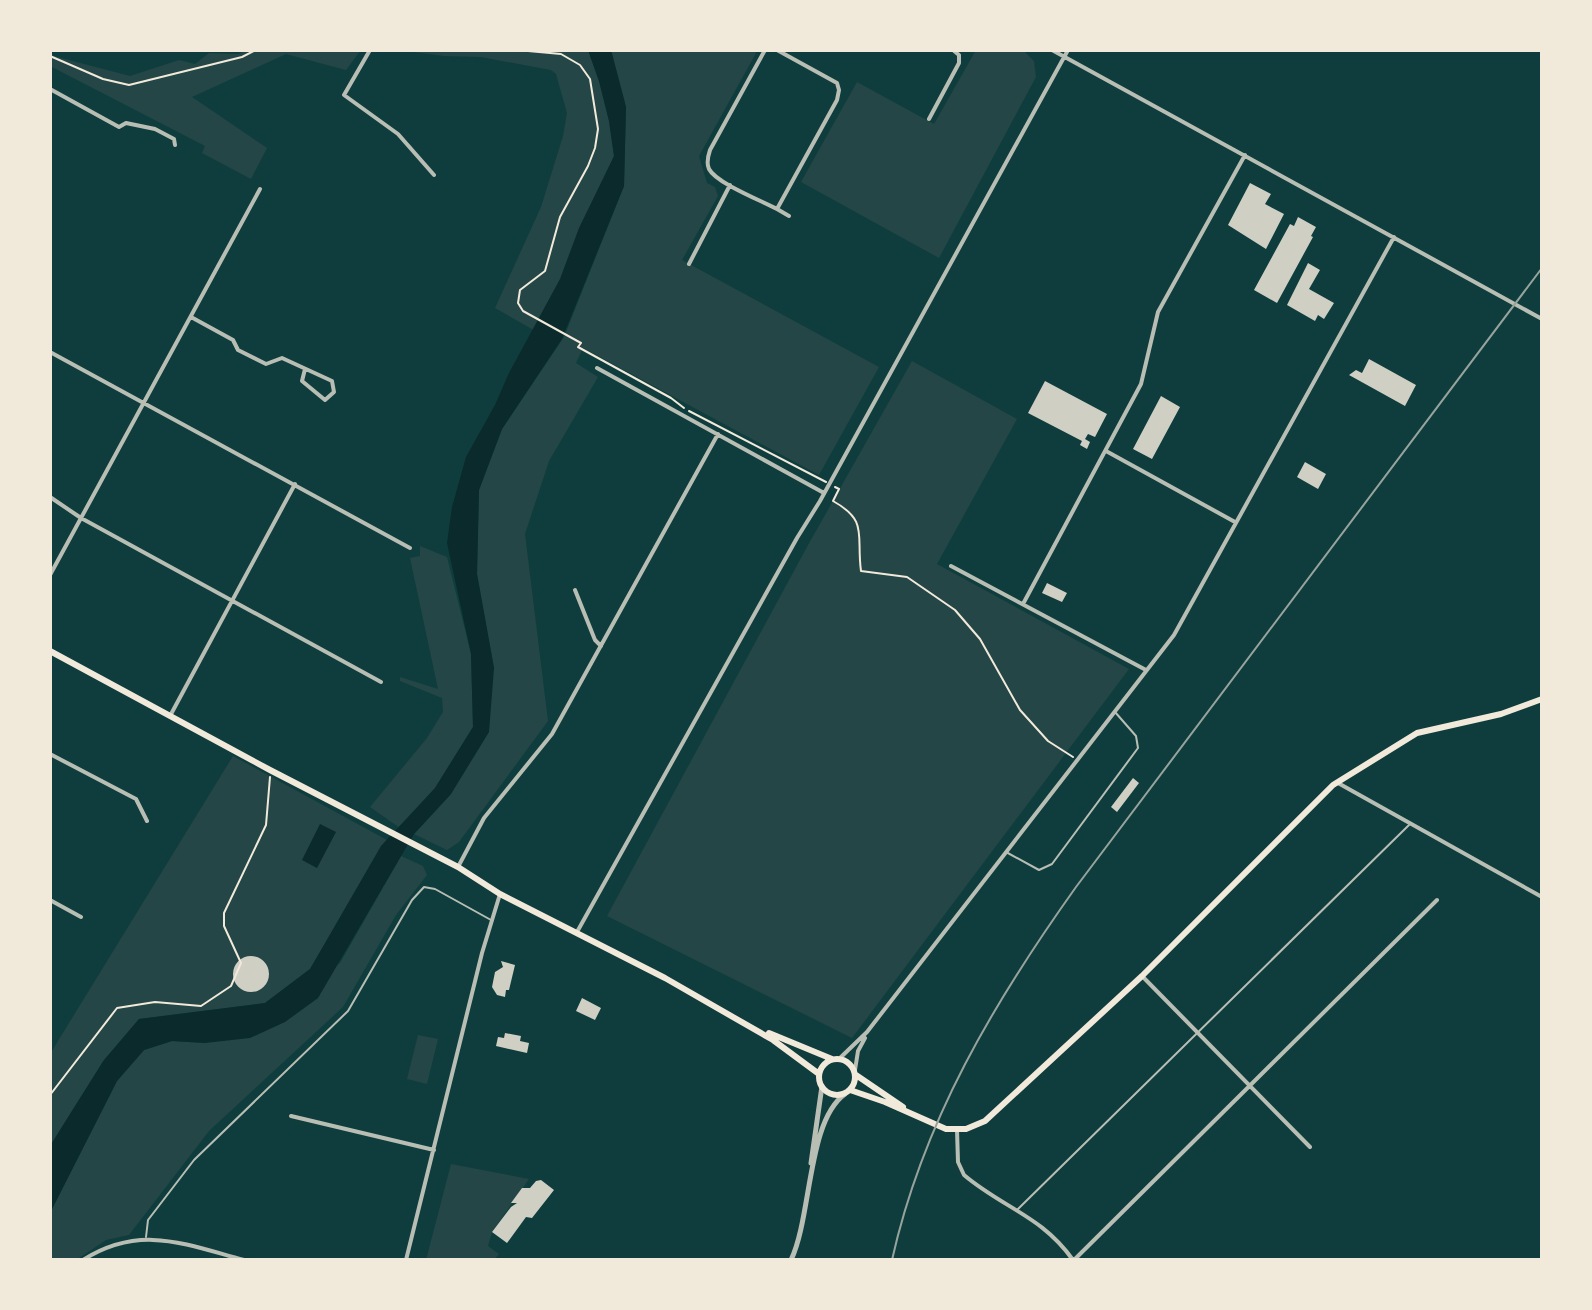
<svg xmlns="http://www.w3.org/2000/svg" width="1592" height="1310" font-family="Lato,sans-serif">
<rect width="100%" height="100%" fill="#0f3d3e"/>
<path fill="#244646" d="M247 50H361L346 70 286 54 192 97 267 148 251 179 202 153 205 146 50 66V55L130 76 179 60 195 64 209 53 238 54Z
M399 50H588L599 81 609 121 614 156 539 333 495 308 541 207 563 136 567 113 556 74 551 70 481 57 444 56Z
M611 50H755L756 53 699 156 707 183 715 187 718 196 682 260 879 367 819 475 583 348 576 363 598 377 549 461 525 534 548 721 459 842 447 850 414 834 451 794 494 668 477 574 479 490 502 429 564 337 624 186 626 107Z
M976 50H1023L1034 61 1036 77 939 258 801 182 857 82 934 124Z
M912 361 1017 419 937 564 1129 669 852 1038 607 916 808 545Z
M420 546 447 557 471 654 473 727 435 788 400 828 370 807 427 738 443 712 442 698 400 681V677L438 689 410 558 420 556Z
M233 756 387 840 310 969 265 1003 139 1019 102 1063 50 1146V1054Z
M401 856 423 866 427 875 396 915 343 1007 209 1131 129 1235 106 1240 76 1260H50V1213L117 1081 144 1050 172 1041 205 1043 340 963Z
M418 1035 438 1039 427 1084 407 1079Z
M451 1164 529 1179 492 1232 488 1246 499 1254 494 1260H426Z"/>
<path fill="#0a2a2b" d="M588 50H611L626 107 624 186 562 339 502 429 479 490 477 574 494 668 489 732 451 794 414 834 318 998 285 1022 250 1038 205 1043 172 1041 144 1050 117 1081 50 1213V1146L104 1060 139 1019 265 1003 310 969 381 846 435 788 473 727 471 654 447 543 452 507 466 457 495 405 509 373 560 279 579 228 614 156 609 121 599 81Z
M320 824 336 832 317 868 302 860Z"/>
<path fill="#cfcfc3" d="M1250 183 1271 194 1265 204 1284 214 1266 249 1228 225Z
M1298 217 1316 227 1311 236 1313 237 1277 303 1254 290 1290 224 1294 226Z
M1308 263 1320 270 1309 289 1334 303 1324 319 1318 315 1315 321 1287 305Z
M1369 359 1416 385 1405 406 1349 375 1356 370 1362 373Z
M1045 381 1107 414 1095 437 1088 434 1085 439 1090 442 1087 449 1080 445 1082 441 1028 413Z
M1161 396 1180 407 1152 459 1133 449Z
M1305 462 1326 474 1318 489 1297 477Z
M1047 583 1067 593 1062 602 1042 593Z
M1133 778 1139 783 1117 812 1111 807Z
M233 974a18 18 0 1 1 36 0a18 18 0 1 1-36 0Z
M501 961 515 965 509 990H506L505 997 497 995 492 987 495 972 503 967Z
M582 998 601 1008 595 1020 576 1011Z
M505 1033 521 1036 520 1041 529 1043 527 1053 496 1046 498 1037 504 1038Z
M541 1180 554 1190 532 1218 526 1217 507 1243 492 1232 511 1207 517 1203H511L522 1188H530L536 1181Z"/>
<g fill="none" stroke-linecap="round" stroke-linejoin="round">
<path stroke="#f1e9da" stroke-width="2" d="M517 50 561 54 580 65 590 79 598 129 595 148 588 166 560 217 545 271 520 290 518 303 523 311 581 343 578 347 671 398 684 408
M50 56 103 79 129 85 242 57 256 50
M689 411 826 482
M835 487 839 489 833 501C869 521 856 535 861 571L907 577 955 610 980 639 1020 710 1048 741 1073 757
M50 1095 117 1008 155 1002 201 1006 231 986 241 963 224 926V913L266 825 270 777"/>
<path stroke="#b8beb3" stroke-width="2" d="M1006 852 1039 870 1052 864 1138 748 1136 736 1115 712
M1018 1209 1409 825
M146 1237 148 1220 194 1160 348 1011 412 900 424 887 435 889 491 920"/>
<path stroke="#b8beb3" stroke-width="4" d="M370 50 344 95 398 134 434 175
M765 50 710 150C708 156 706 163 709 169 716 183 762 201 777 209L837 100 839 90 837 83 777 50
M1052 50 1542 319
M50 89 119 127 126 123 155 129 174 139 175 145
M929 119 959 63V55L953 50
M777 209 789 216
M689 264 730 185
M191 317 233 340 238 350 266 364 282 358 332 381 334 392 325 400 302 381 305 369
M50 352 410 548
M597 368 824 493
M1106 451 1235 522
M50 497 81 518 381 682
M951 566 1146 670
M50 575 260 189
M575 590 595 640 601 646
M1023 604 1141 384 1158 312 1245 155
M170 716 295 484
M50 754 136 799 147 821
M1338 783 1542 897
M458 867 484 818 552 734 718 434
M50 900 81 917
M577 932 797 538 820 501 1068 50
M1142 976 1310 1147
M840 1058 867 1032 1174 635 1394 237
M855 1070 858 1051 865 1038
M291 1116 434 1150
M957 1130 958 1162 964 1175C1003 1208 1042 1216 1073 1260
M83 1260C140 1224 184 1244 244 1260
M406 1260 482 953 500 894
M1074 1260 1437 900"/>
<path stroke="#b8beb3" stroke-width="5" d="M811 1163 822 1086
M791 1260C812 1216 807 1121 845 1094"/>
<path stroke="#f1e9da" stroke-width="6" d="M50 651 270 770 458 867 500 894 665 978 773 1040 819 1074
M769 1033 832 1059
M819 1077a18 18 0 1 1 36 0a18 18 0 1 1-36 0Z
M856 1075 903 1107
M850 1090 885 1102 946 1129H966L985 1121 1142 976 1333 785 1417 733 1501 714 1542 699"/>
<path stroke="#97a49c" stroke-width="2" d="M892 1260C923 1121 994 1002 1076 887L1542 268"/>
</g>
<rect width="1592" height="1310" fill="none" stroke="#f1e9da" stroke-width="104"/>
</svg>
